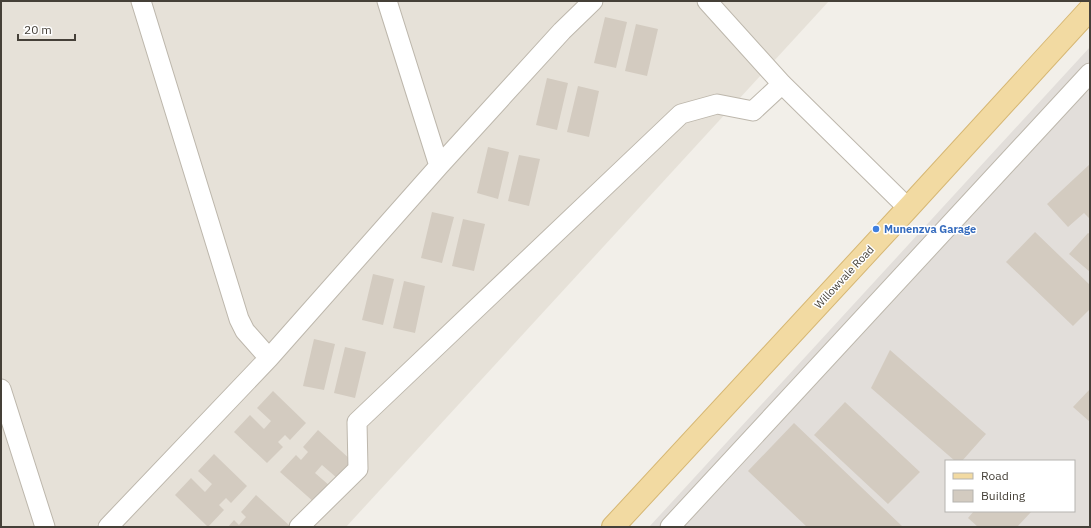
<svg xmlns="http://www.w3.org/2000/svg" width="1091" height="528" font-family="'IBM Plex Sans',sans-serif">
<rect width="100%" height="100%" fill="#f2efe9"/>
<path fill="#e6e1d8" d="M1 1H829L346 527H1Z"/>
<path fill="#e2deda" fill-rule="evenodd" d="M1090 47V527H649ZM946 461H1074V511H946Z"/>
<path fill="#d3cbc0" d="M605 17 627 22 616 68 594 63Z
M636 24 658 29 647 76 625 71Z
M547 78 568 83 557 130 536 125Z
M578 86 599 91 589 137 567 132Z
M488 147 509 152 498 199 477 193Z
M519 155 540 159 529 206 508 201Z
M1090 164V219L1084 213 1068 227 1047 204Z
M432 212 454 217 442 263 421 258Z
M463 219 485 224 474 271 452 266Z
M1035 232 1090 285V309L1073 326 1006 262Z
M1088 233 1090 234V272L1069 254Z
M373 274 394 279 383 325 362 320Z
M404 281 425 286 415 333 393 328Z
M314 339 335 344 324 390 303 386Z
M345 347 366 352 355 398 334 393Z
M890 350 986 434 962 461H955L871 388Z
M1090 389V422L1073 407Z
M273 391 306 423 290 440 285 435 278 442 283 447 267 463 234 432 250 415 264 429 271 421 257 408Z
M845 402 920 472 888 504 814 435Z
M794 423 903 527H807L748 471Z
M318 430 352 461 337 478 322 465 315 473 330 486 315 503 280 472 296 455 301 460 308 452 303 447Z
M214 454 247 486 231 503 226 498 219 505 224 510 208 527 175 495 191 478 205 492 212 484 198 471Z
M256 495 290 526 289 527H228L234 520 239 525 246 517 241 512Z
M974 511H1032L1017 527H978L968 518Z"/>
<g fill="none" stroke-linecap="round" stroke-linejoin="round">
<defs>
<path id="minor" d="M141 1 239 319 245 331 269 358
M387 1 439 166
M707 1 782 84 908 208
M1 389 45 527
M108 527 269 358 439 166 562 31 593 1
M299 527 358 469 357 422 681 114 717 104 753 111 782 84
M670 527 1090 73"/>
<path id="major" d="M613 527 908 208 1090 9"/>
</defs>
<use href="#minor" stroke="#bdb7ac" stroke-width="21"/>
<use href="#major" stroke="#d6b774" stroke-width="24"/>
<use href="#minor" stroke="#fff" stroke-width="19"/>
<use href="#major" stroke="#f2daa2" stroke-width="22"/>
</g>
<circle fill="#3f7fe0" stroke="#fff" stroke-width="1.5" cx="876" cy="229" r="4"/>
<g text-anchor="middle" stroke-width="3" stroke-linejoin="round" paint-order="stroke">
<g font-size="11" font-weight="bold" fill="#366cbe" stroke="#fff" text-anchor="start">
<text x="884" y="233">Munenzva Garage</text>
</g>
<g font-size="11" fill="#454038" stroke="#fff">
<text transform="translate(844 277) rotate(-47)" y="4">Willowvale Road</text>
</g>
</g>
<rect width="1091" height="528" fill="none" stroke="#454038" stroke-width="4"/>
<rect x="945" y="460" width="130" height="52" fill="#ffffff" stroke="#b5b3af"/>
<rect x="953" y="473" width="20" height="6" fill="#f2daa2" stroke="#b5b3af"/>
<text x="981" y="480" font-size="12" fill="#454038">Road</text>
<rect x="953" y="490" width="20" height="12" fill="#d3cbc0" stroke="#b5b3af"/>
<text x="981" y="500" font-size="12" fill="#454038">Building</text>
<path d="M18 34v6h57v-6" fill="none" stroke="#454038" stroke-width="2"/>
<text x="24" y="34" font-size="12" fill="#454038" stroke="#ffffff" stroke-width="3" paint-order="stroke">20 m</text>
</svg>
